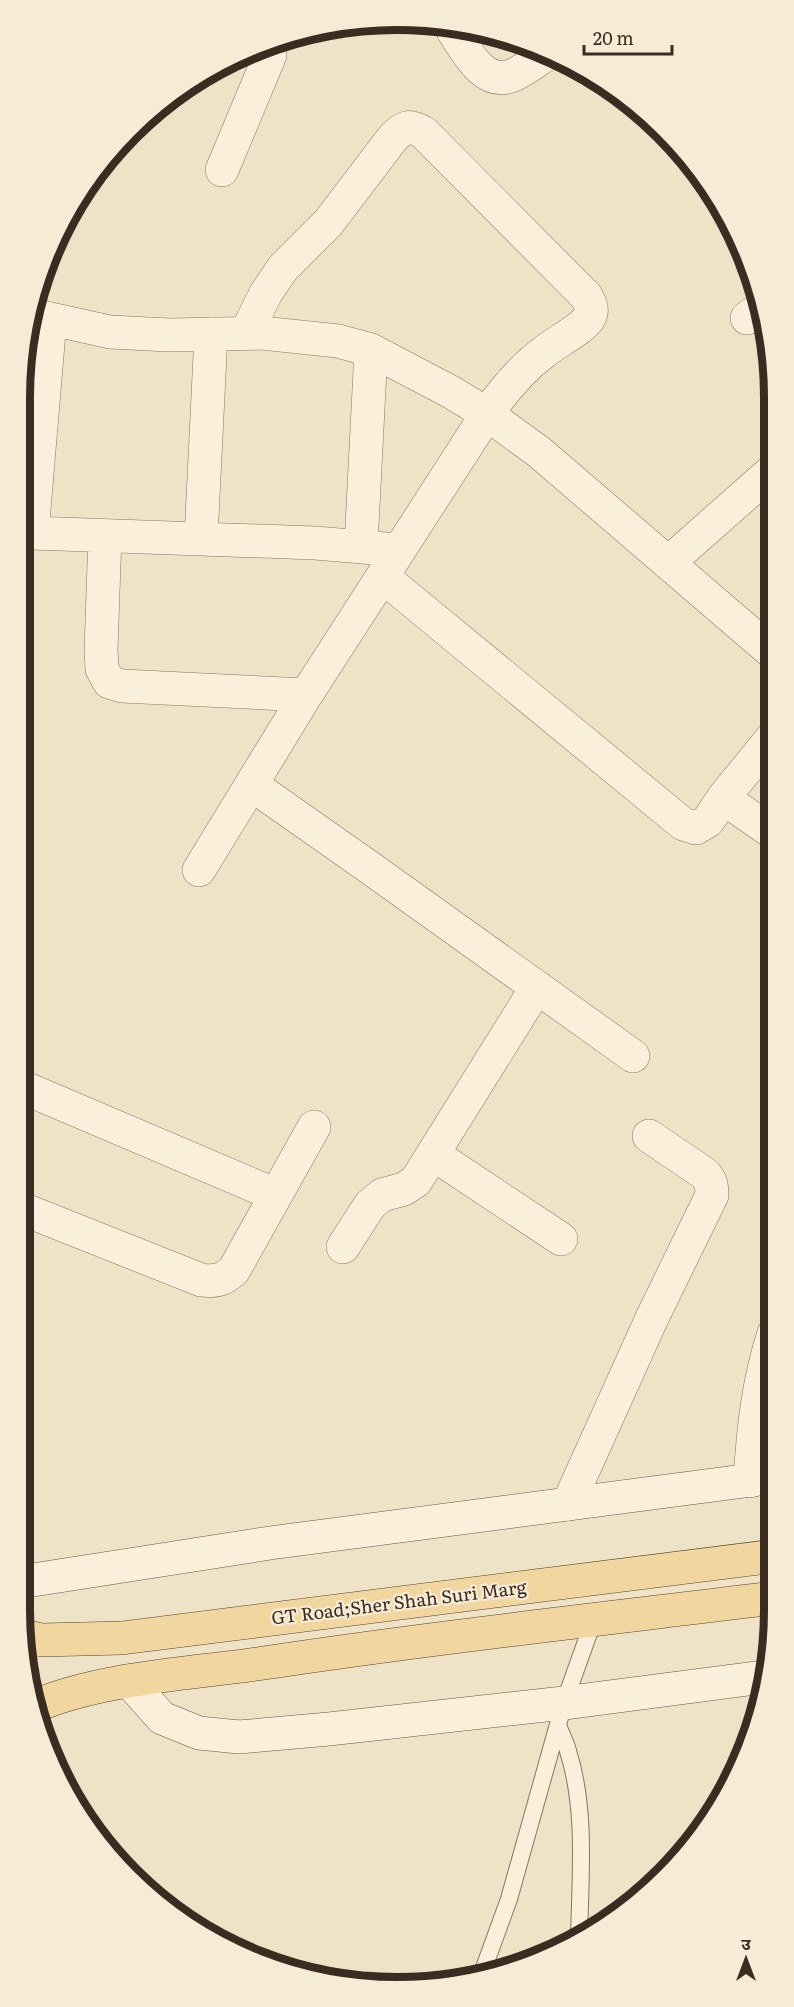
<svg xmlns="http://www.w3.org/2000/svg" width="794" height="2007" font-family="Literata,'Noto Sans Devanagari',serif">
<rect width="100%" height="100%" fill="#eee2c7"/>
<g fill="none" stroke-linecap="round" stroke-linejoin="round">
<defs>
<path id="lane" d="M558 1725C561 1734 566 1742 568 1751 587 1811 580 1878 579 1940
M481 1976 509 1899 564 1703 594 1619"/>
<path id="street" d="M453 31C466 50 483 86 511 76 523 71 536 61 547 54
M222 170 263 72 270 55V48
M33 315 110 332 169 335 262 333 338 341 371 350 451 392 487 414 539 452 772 652
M747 318 761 308
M50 320 32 533 315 543 398 550
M105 536 101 650 102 669 109 682 122 686 306 695
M201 539 211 334
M361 546 371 350
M668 563 772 471
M383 577 683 824 696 828 708 821 723 798 772 738
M252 785 366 865 633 1056
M723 798 772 832
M199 870 306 695 487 414C503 391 521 369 544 352 556 342 581 330 589 318 594 310 590 303 586 296L424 133C409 124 404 126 392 139L328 223 283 268 266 293 246 333
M20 1086 276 1195
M433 1154 561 1239
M20 1208 201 1280C216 1282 223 1280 234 1270L314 1127
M343 1247 370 1205 382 1195 404 1189 416 1181 537 987
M750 1481C753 1430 758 1382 774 1333
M568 1504 652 1318 712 1195C712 1186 711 1181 705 1174L649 1136"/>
<path id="secondary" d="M20 1582 270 1543 774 1477
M129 1681 162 1718 199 1733 239 1737 329 1729 564 1703 763 1677"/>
<path id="primary" d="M24 1636 42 1640 122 1638 774 1556
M35 1706C102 1678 186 1674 257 1664 429 1638 602 1619 774 1598"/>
</defs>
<use href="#lane" stroke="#8a745c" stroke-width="18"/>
<use href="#street" stroke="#8a745c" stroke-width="34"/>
<use href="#secondary" stroke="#6c553f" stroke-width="34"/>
<use href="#primary" stroke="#584230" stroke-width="34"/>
<use href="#lane" stroke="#f9efda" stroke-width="16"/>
<use href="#street" stroke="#f9efda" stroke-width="33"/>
<use href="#secondary" stroke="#f9efda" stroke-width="33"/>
<use href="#primary" stroke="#f1d69f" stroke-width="33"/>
</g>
<g text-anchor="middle" stroke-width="4.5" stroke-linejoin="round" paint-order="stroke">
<g font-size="18" fill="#3a2c20" stroke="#f6ecd6">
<text transform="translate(399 1603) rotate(-7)" y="6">GT Road;Sher Shah Suri Marg</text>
</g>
</g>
<path d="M0 0H794V2007H0ZM397 30H397A367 367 0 0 1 764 397V1610A367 367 0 0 1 397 1977H397A367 367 0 0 1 30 1610V397A367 367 0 0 1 397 30Z" fill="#f6ecd6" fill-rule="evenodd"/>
<path fill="none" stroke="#3a2c20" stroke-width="8" d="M397 30H397A367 367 0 0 1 764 397V1610A367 367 0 0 1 397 1977H397A367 367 0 0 1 30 1610V397A367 367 0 0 1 397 30Z"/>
<g transform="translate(746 1959)" stroke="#f6ecd6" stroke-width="4.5" paint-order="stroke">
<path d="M0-4.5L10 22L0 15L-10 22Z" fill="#3a2c20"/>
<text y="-9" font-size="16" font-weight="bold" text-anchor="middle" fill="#3a2c20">उ</text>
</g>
<path d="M584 45v9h88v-9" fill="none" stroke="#3a2c20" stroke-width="3"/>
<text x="593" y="45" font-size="18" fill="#3a2c20" stroke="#f6ecd6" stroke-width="4.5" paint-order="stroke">20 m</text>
</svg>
